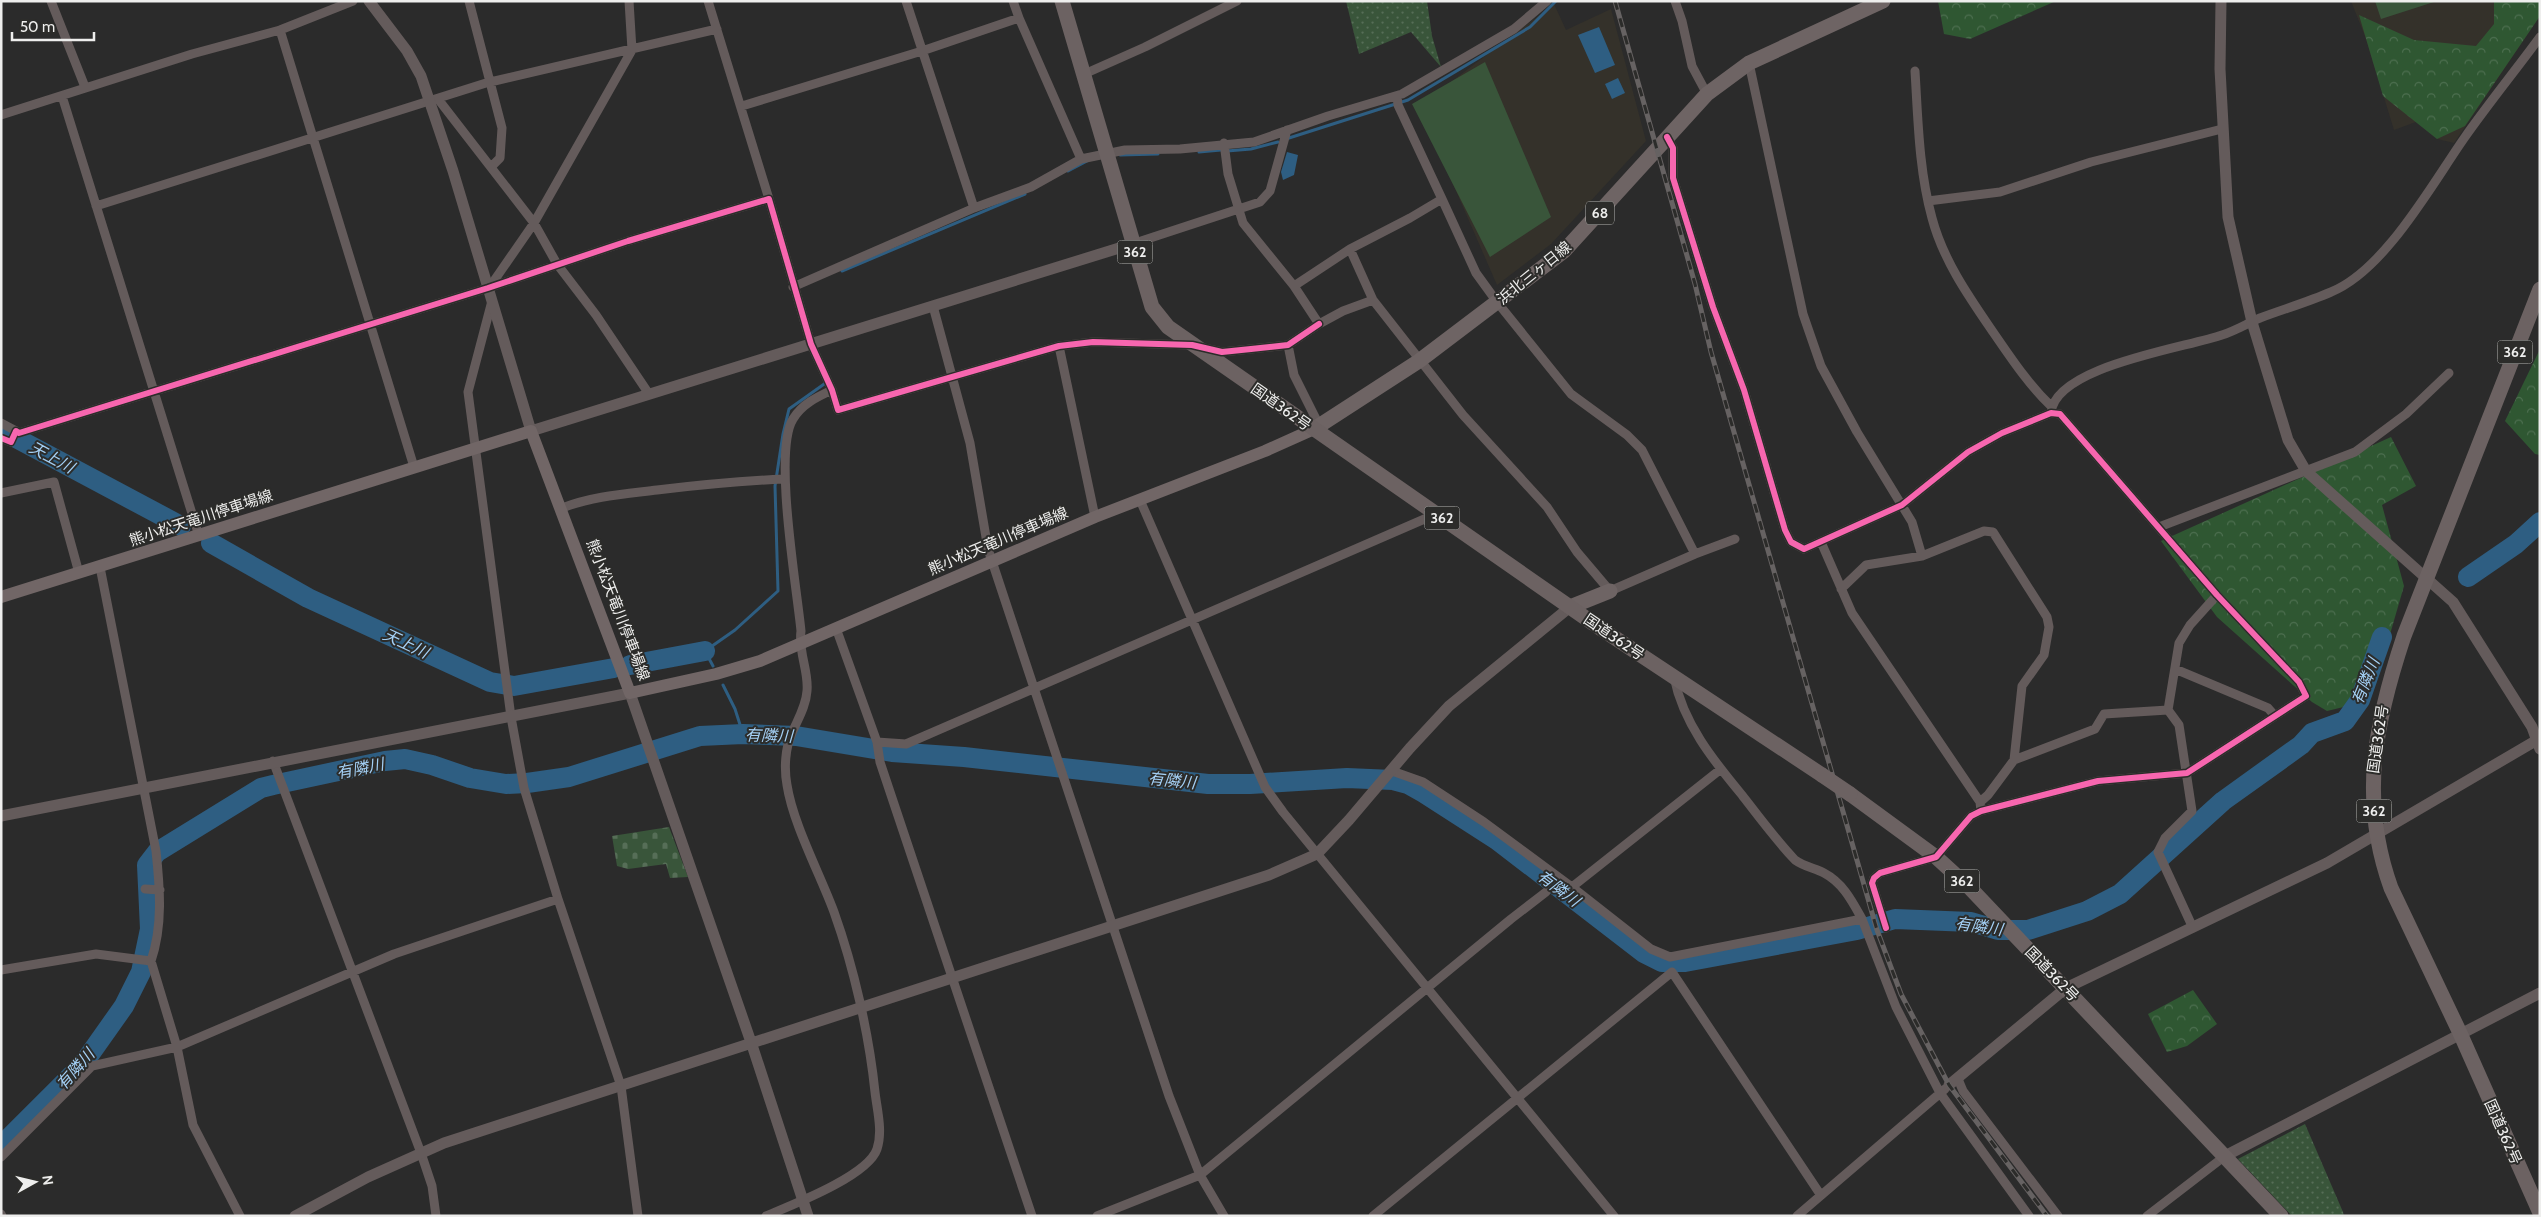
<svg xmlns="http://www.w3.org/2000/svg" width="2541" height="1217" font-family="Cabin,'Noto Sans JP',sans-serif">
<defs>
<pattern id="grass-dots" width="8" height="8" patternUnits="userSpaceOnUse" patternTransform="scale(1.25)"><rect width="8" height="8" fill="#39553a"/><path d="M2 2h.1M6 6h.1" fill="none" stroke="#566e57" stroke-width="1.8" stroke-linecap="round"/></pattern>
<pattern id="forest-crowns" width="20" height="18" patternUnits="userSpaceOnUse" patternTransform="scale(1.25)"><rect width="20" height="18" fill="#2f5732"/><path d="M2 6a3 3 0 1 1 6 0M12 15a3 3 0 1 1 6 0" fill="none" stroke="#4d6f50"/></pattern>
<pattern id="cemetery-stones" width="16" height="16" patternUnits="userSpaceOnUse" patternTransform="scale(1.25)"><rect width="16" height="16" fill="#39553a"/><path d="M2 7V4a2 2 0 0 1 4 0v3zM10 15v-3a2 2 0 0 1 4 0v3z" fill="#566e57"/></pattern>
</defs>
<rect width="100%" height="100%" fill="#2b2b2b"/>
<path fill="#34312a" d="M2351 1H2540V16L2454 143 2437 139 2431 123 2424 119 2394 130 2366 39Z
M1554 4 1566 30 1611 9 1646 141 1551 244 1497 285 1419 106Z"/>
<path fill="url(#grass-dots)" d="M1346 1H1427L1432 36 1441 67 1411 32 1359 54Z
M2305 1124 2343 1212 2344 1216H2292L2238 1159Z"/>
<path fill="url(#forest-crowns)" d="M1938 1H2056L1970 39 1944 34Z
M2494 1H2540V16L2465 126 2437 139 2383 96 2359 15 2414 40 2476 46 2494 24Z
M2540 349V455L2535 454 2505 421Z
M2391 437 2416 486 2382 505 2404 586 2386 648 2364 702 2327 711 2312 702 2217 617 2161 541Z
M2193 990 2217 1024 2187 1046 2167 1052 2148 1014Z"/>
<path fill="url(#cemetery-stones)" d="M669 827 688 877 670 878 666 864 628 869 617 866 612 836Z"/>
<path fill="#39553a" d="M2375 1H2437L2381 19Z
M1485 62 1551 217 1490 257 1412 104Z"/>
<path fill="#2e5e82" d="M1599 27 1615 65 1595 73 1578 35Z
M1618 78 1625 93 1612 99 1605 84Z
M1287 152 1298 155 1294 175 1283 180 1281 172Z"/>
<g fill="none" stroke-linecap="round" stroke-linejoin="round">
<path stroke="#2e5e82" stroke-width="3" d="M1289 138 1408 100 1530 27 1556 1
M1227 151 1251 149 1278 142
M1199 152 1221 150
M1120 155 1158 154
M1068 171 1087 161
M842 271 1025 194
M713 666 705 651 735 630 778 591 775 486 783 434 789 409 827 382
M723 685 735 709 743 734"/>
<path stroke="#2e5e82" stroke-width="20" d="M1 430 181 526
M211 543 308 598 490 682 514 686 614 668
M2468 577 2516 544 2540 522
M630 665 705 651
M1 1146 83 1064 124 1006 141 972 150 929 147 865 157 852 261 788 273 785 385 761 405 759 432 765 470 778 506 784 527 783 569 777 700 736 743 734 796 736 892 752 964 757 1208 784H1250L1347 778 1393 780 1408 784 1424 793 1497 840 1644 953 1662 962H1685L1857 930 1895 919 1971 922 1998 930H2028L2087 911 2120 894 2223 801 2301 745 2312 733 2345 721 2360 700 2382 637"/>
<path stroke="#645b5b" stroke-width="9" d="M51 1 85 87
M469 1 502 128 500 158 492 166
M708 1 769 199
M906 1 974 208
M1675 1 1682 21 1692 66 1707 94
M1019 18 1081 159
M280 30 414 467
M1749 63 1803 314 1821 366 1857 432 1912 522 1922 556
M1915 71C1918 120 1919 171 1932 218 1943 260 1969 297 1993 332 2011 358 2028 384 2051 406
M1082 75 1145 47 1237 1
M62 96 199 536
M438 99 534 223 557 264 596 315 649 394
M742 106 922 51 1019 18 1013 1
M1 115 192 54 280 30 353 1
M1667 137 1673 148V178L1713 307 1744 390 1785 530 1791 542 1804 549 1902 505 1968 452 2002 433 2051 413 2060 414 2217 595 2299 682 2306 696 2187 773 2098 781 1981 811 1971 816 1936 857 1880 873 1874 878 1872 883 1886 928
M1224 143 1228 174 1243 223 1294 286 1319 324 1343 311 1373 300 1463 415 1547 507 1577 552 1610 591 1695 554 1735 539
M1442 199 1476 273 1497 302 1571 394 1627 435 1642 450 1695 554
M1928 201 2000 192 2091 162 2222 129
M96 206 486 83 717 29
M1132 244 1260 202 1270 191 1287 130
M1350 249 1373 300
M1294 286 1350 249 1410 218 1442 199 1398 105 1397 96
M793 287 974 208 1031 187 1081 159 1125 150 1180 149 1254 142 1328 116 1402 94 1514 29 1547 1
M489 288 534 223 632 50 629 1
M492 301 468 392 511 717 524 788 558 899 621 1086 638 1216
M933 306 970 443 988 549 1169 1096 1200 1175 1224 1216
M1288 345 1294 375 1319 425
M1059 346 1095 517
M1204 348 1222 352 1288 345 1319 324
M2051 413C2055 366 2185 348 2222 335 2235 331 2248 323 2260 318 2284 309 2308 302 2331 292 2385 270 2432 184 2465 137 2489 103 2515 71 2540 37
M1 423 16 431
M1 438 11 442 16 431 19 433 488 288 628 241 769 199 811 344 832 390 838 410 1059 346 1093 342 1192 345
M1 493 54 482 79 573
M1140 500 1265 787 1283 812 1614 1216
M562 508C593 496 624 494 657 490 699 485 742 481 784 479
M2159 527 2355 452 2406 414 2449 373
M1821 542 1852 613 1980 802 1981 811
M100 567 156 851C160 888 163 926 151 961
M1841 589 1866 565 1922 556 1984 531 1993 532 2047 617 2049 627 2044 655 2022 686 2014 760
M836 628 877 742 880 762 1032 1216
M2175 669 2268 708 2275 716
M877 742 906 744 1436 514
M273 761 421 1153 432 1186 436 1216
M1392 771 1423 782 1484 822 1572 887 1651 949 1670 957 1862 919C1852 901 1843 883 1824 873 1814 868 1805 867 1795 860 1776 840 1759 817 1742 795 1713 760 1683 723 1674 677
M1980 802 1988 795 2014 760 2095 729 2104 714 2168 710
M1572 887 1721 769
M145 889 160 890
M1862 919 1896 1007 1940 1093 2029 1216
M2193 928 2158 852 2165 838 2192 811 2179 725 2168 710 2179 643 2190 625 2217 595
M1 970 96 954 151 961 177 1047 193 1125 240 1216
M1958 1079 1963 1091 2058 1216
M1 1157 92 1066 177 1047 394 954 558 899
M1 1214 2 1216
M766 1216C792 1205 868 1176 877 1149 883 1131 877 1110 875 1092 869 1034 854 968 834 912 820 874 793 824 787 785 784 769 785 748 792 733 798 719 806 706 807 691 809 671 798 652 801 631 797 589 773 451 793 419 802 404 817 397 832 390
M1097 1216 1200 1175 1511 919 1546 892
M1373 1216 1672 972 1820 1194
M1797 1216 1945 1089
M2147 1216 2225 1156"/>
<path stroke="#645b5b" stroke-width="11" d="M369 1 407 51 421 76 453 171 531 431 1132 244
M2221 1 2220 69 2228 217 2252 322 2288 440 2306 471 2453 602 2532 727 2540 749
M1 816 630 693 752 1045 808 1216
M1949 1085 2066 988 2327 863 2537 740
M2225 1156 2540 993
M295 1216 368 1177 444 1143 1269 875 1317 854 1349 820 1410 748 1449 706 1570 607"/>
<path stroke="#716666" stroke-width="12" d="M1 597 531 431 630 693 716 674 760 661 1095 517 1265 451 1314 429"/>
<path stroke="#6e6464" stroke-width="15" d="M1314 429 1419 361 1564 251 1707 94 1749 63 1883 1
M1570 607 1610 591"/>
<path stroke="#6c6262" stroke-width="15" d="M1062 1 1152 307 1168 327 1600 628 1822 775
M2540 289 2404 636C2375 723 2359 799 2391 888L2460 1033 2540 1213
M1850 794 1936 857 1971 889 2281 1216"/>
<defs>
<path id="rail" d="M1615 1 1695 284 1711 352 1877 930 1901 994 1949 1085 2047 1216"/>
</defs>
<use href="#rail" stroke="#666262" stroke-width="5"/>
<use href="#rail" stroke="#2c2c2a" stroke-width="3" stroke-dasharray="9" stroke-linecap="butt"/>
<path stroke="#6c6262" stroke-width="15" d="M1822 775 1850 794"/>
<defs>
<path id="cycleway" d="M1667 137 1673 148V178L1713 307 1744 390 1785 530 1791 542 1804 549 1902 505 1968 452 2002 433 2051 413 2060 414 2217 595 2299 682 2306 696 2187 773 2098 781 1981 811 1971 816 1936 857 1880 873 1874 878 1872 883 1886 928
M1 438 11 442 16 431 19 433 488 288 628 241 769 199 811 344 832 390 838 410 1059 346 1093 342 1192 345 1222 352 1251 349 1288 345 1319 324"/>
</defs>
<use href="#cycleway" stroke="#2c2c2a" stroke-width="9"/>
<use href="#cycleway" stroke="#f766af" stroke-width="6"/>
</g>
<g text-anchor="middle" stroke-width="4" stroke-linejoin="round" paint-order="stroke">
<g fill="#2c2c2a" stroke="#b4b4b2" stroke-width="1">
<rect x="1586" y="201.5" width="28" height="23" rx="4"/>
<rect x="1117.5" y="240.5" width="35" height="23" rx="4"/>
<rect x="2497.5" y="340.5" width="35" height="23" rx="4"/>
<rect x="1424.5" y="506.5" width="35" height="23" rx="4"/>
<rect x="2356.5" y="799.5" width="35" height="23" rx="4"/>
<rect x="1944.5" y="869.5" width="35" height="23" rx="4"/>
</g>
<g font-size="14" font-weight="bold" fill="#eeeeed">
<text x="1600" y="218">68</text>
<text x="1135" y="257">362</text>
<text x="2515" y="357">362</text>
<text x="1442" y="523">362</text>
<text x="2374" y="816">362</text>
<text x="1962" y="886">362</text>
</g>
<g font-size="15" fill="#eeeeed" stroke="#2c2c2a">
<text transform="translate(1534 273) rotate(-39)" y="5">浜北三ヶ日線</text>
<text transform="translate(1281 407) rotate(35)" y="5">国道362号</text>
<text transform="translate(201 518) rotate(-18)" y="5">熊小松天竜川停車場線</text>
<text transform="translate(998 541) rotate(-23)" y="5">熊小松天竜川停車場線</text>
<text transform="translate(618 610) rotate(69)" y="5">熊小松天竜川停車場線</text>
<text transform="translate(1614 637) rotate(34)" y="5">国道362号</text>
<text transform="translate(2378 739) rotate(-82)" y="5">国道362号</text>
<text transform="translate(2052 974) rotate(46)" y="5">国道362号</text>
<text transform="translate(2503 1132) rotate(66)" y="5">国道362号</text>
</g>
<g font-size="16" font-style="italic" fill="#a4d0f5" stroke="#2c2c2a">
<text transform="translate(52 457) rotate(28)" y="6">天上川</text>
<text transform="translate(406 643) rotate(25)" y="6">天上川</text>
<text transform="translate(2365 681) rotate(-68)" y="6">有隣川</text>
<text transform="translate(769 735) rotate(2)" y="6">有隣川</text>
<text transform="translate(360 768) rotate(-11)" y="6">有隣川</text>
<text transform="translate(1172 780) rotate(6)" y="6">有隣川</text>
<text transform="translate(1559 888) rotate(37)" y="6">有隣川</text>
<text transform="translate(1979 926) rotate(8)" y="6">有隣川</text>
<text transform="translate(75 1069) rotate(-49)" y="6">有隣川</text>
</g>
</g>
<rect width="2541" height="1217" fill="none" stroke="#eeeeed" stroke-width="5"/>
<g transform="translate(35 1182) rotate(82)" stroke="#2c2c2a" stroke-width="4" paint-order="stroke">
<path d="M0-4L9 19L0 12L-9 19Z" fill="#eeeeed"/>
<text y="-8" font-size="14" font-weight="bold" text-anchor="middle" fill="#eeeeed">N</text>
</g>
<path d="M12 32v8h82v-8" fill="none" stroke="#eeeeed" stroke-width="2.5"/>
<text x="20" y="32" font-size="15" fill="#eeeeed" stroke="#2c2c2a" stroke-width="4" paint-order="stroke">50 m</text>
</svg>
